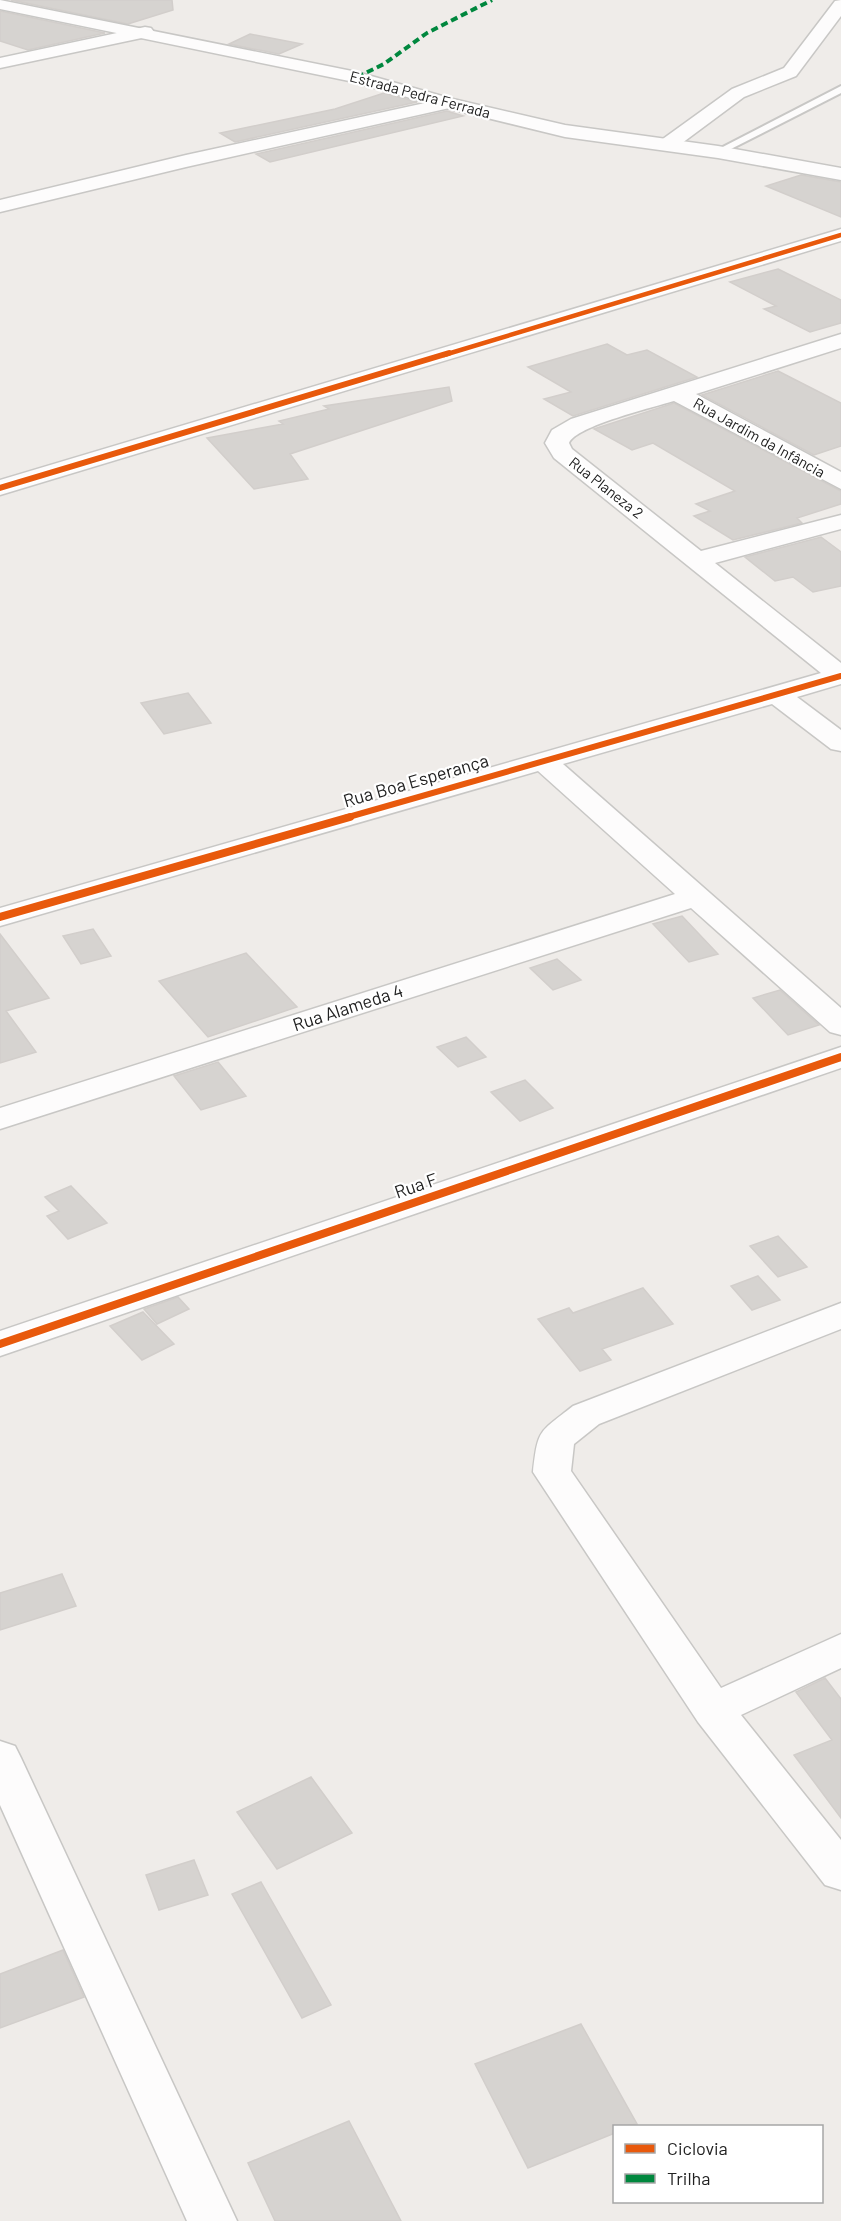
<svg xmlns="http://www.w3.org/2000/svg" width="841" height="2221" font-family="Barlow,sans-serif">
<rect width="100%" height="100%" fill="#efece9"/>
<path fill="#d6d3d0" stroke="#d2cecb" stroke-width="1.5" d="M11 0H172L173 10 128 24Z
M0 11 105 33 28 50 0 41Z
M250 34 302 44 279 54 229 44Z
M384 93 417 102 235 142 220 133 335 109Z
M447 111 463 116 270 162 256 154Z
M801 175 841 182V217L766 186Z
M778 269 841 300V323L810 332 764 309 776 306 730 282Z
M607 344 627 355 647 350 697 377 573 416 544 399 571 392 528 367Z
M778 371 841 403V446L814 455 702 395Z
M449 387 452 401 290 454 308 479 254 489 207 438 283 424 279 421 329 409 324 406Z
M674 403 841 491V504L797 518 802 523 733 540 694 516 710 511 696 504 735 491 653 443 632 450 594 429Z
M821 537 841 552V586L813 592 793 577 775 581 745 557Z
M188 693 211 723 164 734 141 703Z
M682 916 718 954 689 962 653 924Z
M93 929 111 956 81 964 63 936Z
M0 934 49 998 6 1011 36 1052 0 1063Z
M246 953 297 1007 208 1037 159 981Z
M557 959 581 980 553 990 530 968Z
M780 990 819 1025 788 1035 753 998Z
M466 1037 486 1057 458 1067 437 1047Z
M218 1062 246 1096 201 1110 174 1076Z
M525 1080 553 1108 520 1121 491 1092Z
M71 1186 107 1223 68 1239 47 1216 59 1211 45 1197Z
M778 1236 807 1267 778 1277 750 1246Z
M758 1276 780 1300 752 1310 731 1286Z
M643 1288 673 1324 602 1349 611 1360 580 1371 538 1319 569 1308 573 1313Z
M178 1297 189 1309 157 1324 144 1309Z
M143 1312 174 1344 142 1360 110 1326Z
M62 1574 76 1606 0 1630V1593Z
M825 1678 841 1699V1818L794 1755 832 1740 796 1692Z
M311 1777 352 1833 277 1869 237 1812Z
M194 1860 208 1895 159 1910 146 1875Z
M261 1882 331 2005 302 2018 232 1894Z
M63 1950 84 1997 0 2028V1974Z
M581 2024 637 2124 615 2127V2133L528 2168 475 2064Z
M349 2121 401 2221H275L248 2163Z"/>
<g fill="none" stroke-linecap="round" stroke-linejoin="round">
<defs>
<path id="service" d="M841 86V93L721 154 713 152Z"/>
<path id="minor" d="M841 0V16L796 76 744 97 674 149H660L658 145 660 141 732 89 784 68 835 1Z
M145 27 151 28 154 32 151 36 0 68V58Z
M448 98 457 103 454 107 186 167 0 212V200L186 155Z
M841 229V241L0 495V480Z
M841 334V348L696 394 841 472V489L674 401C654 407 576 426 569 443L572 449 701 551 841 515V529L715 563 841 663V684L797 697 841 730V751L831 749 772 704 563 764 841 1008V1035L830 1032 691 908 0 1129V1108L675 894 538 771 0 926V908L821 673 554 458 545 443 552 430 571 419Z
M841 1047V1068L0 1356V1331Z
M841 1303V1329L599 1424 574 1444 571 1471 721 1688 841 1634V1668L741 1715 841 1840V1890L825 1885 698 1722 533 1472C538 1428 539 1433 573 1406Z
M0 1741 15 1746 21 1758 237 2221H187L0 1805Z"/>
<path id="tertiary" d="M0 0 357 72 453 99 565 125 718 146 841 168V180L718 158 565 137 442 107 354 82 0 9Z"/>
</defs>
<use href="#service" stroke="#c8c7c5" stroke-width="4"/>
<use href="#minor" stroke="#c8c7c5" stroke-width="3"/>
<use href="#tertiary" stroke="#c8c7c5" stroke-width="3"/>
<use href="#service" fill="#fdfcfc" fill-rule="evenodd"/>
<use href="#minor" fill="#fdfcfc" fill-rule="evenodd"/>
<use href="#tertiary" fill="#fdfcfc" fill-rule="evenodd"/>
<path stroke="#00873e" stroke-width="4" stroke-dasharray="7 4" stroke-linecap="butt" d="M357 77 384 64 427 33 492 0"/>
<defs>
<path id="cycleway-far2" d="M444 355 841 235"/>
<path id="cycleway-far1" d="M0 488 449 353
M345 818 841 676"/>
<path id="cycleway" d="M0 917 350 817
M0 1344 841 1057"/>
</defs>
<use href="#cycleway-far2" stroke="#fff" stroke-width="7"/>
<use href="#cycleway-far1" stroke="#fff" stroke-width="9"/>
<use href="#cycleway" stroke="#fff" stroke-width="11"/>
<use href="#cycleway-far2" stroke="#e8590c" stroke-width="4.5"/>
<use href="#cycleway-far1" stroke="#e8590c" stroke-width="6"/>
<use href="#cycleway" stroke="#e8590c" stroke-width="8"/>
</g>
<g text-anchor="middle" stroke-width="4.5" stroke-linejoin="round" paint-order="stroke">
<g font-size="15" fill="#212121" stroke="#fff">
<text transform="translate(420 95) rotate(15)" y="5">Estrada Pedra Ferrada</text>
<text transform="translate(759 438) rotate(29)" y="5">Rua Jardim da Infância</text>
<text transform="translate(606 488) rotate(38)" y="5">Rua Planeza 2</text>
</g>
<g font-size="18" fill="#212121" stroke="#fff">
<text transform="translate(416 781) rotate(-16)" y="6">Rua Boa Esperança</text>
<text transform="translate(348 1008) rotate(-18)" y="6">Rua Alameda 4</text>
<text transform="translate(416 1186) rotate(-19)" y="6">Rua F</text>
</g>
</g>
<rect x="613" y="2125" width="210" height="78" fill="#ffffff" stroke="#a6a6a6" stroke-width="1.5"/>
<rect x="625" y="2144" width="30" height="9" fill="#e8590c" stroke="#a6a6a6" stroke-width="1.5"/>
<text x="667" y="2155" font-size="18" fill="#212121">Ciclovia</text>
<rect x="625" y="2174" width="30" height="9" fill="#00873e" stroke="#a6a6a6" stroke-width="1.5"/>
<text x="667" y="2185" font-size="18" fill="#212121">Trilha</text>
</svg>
